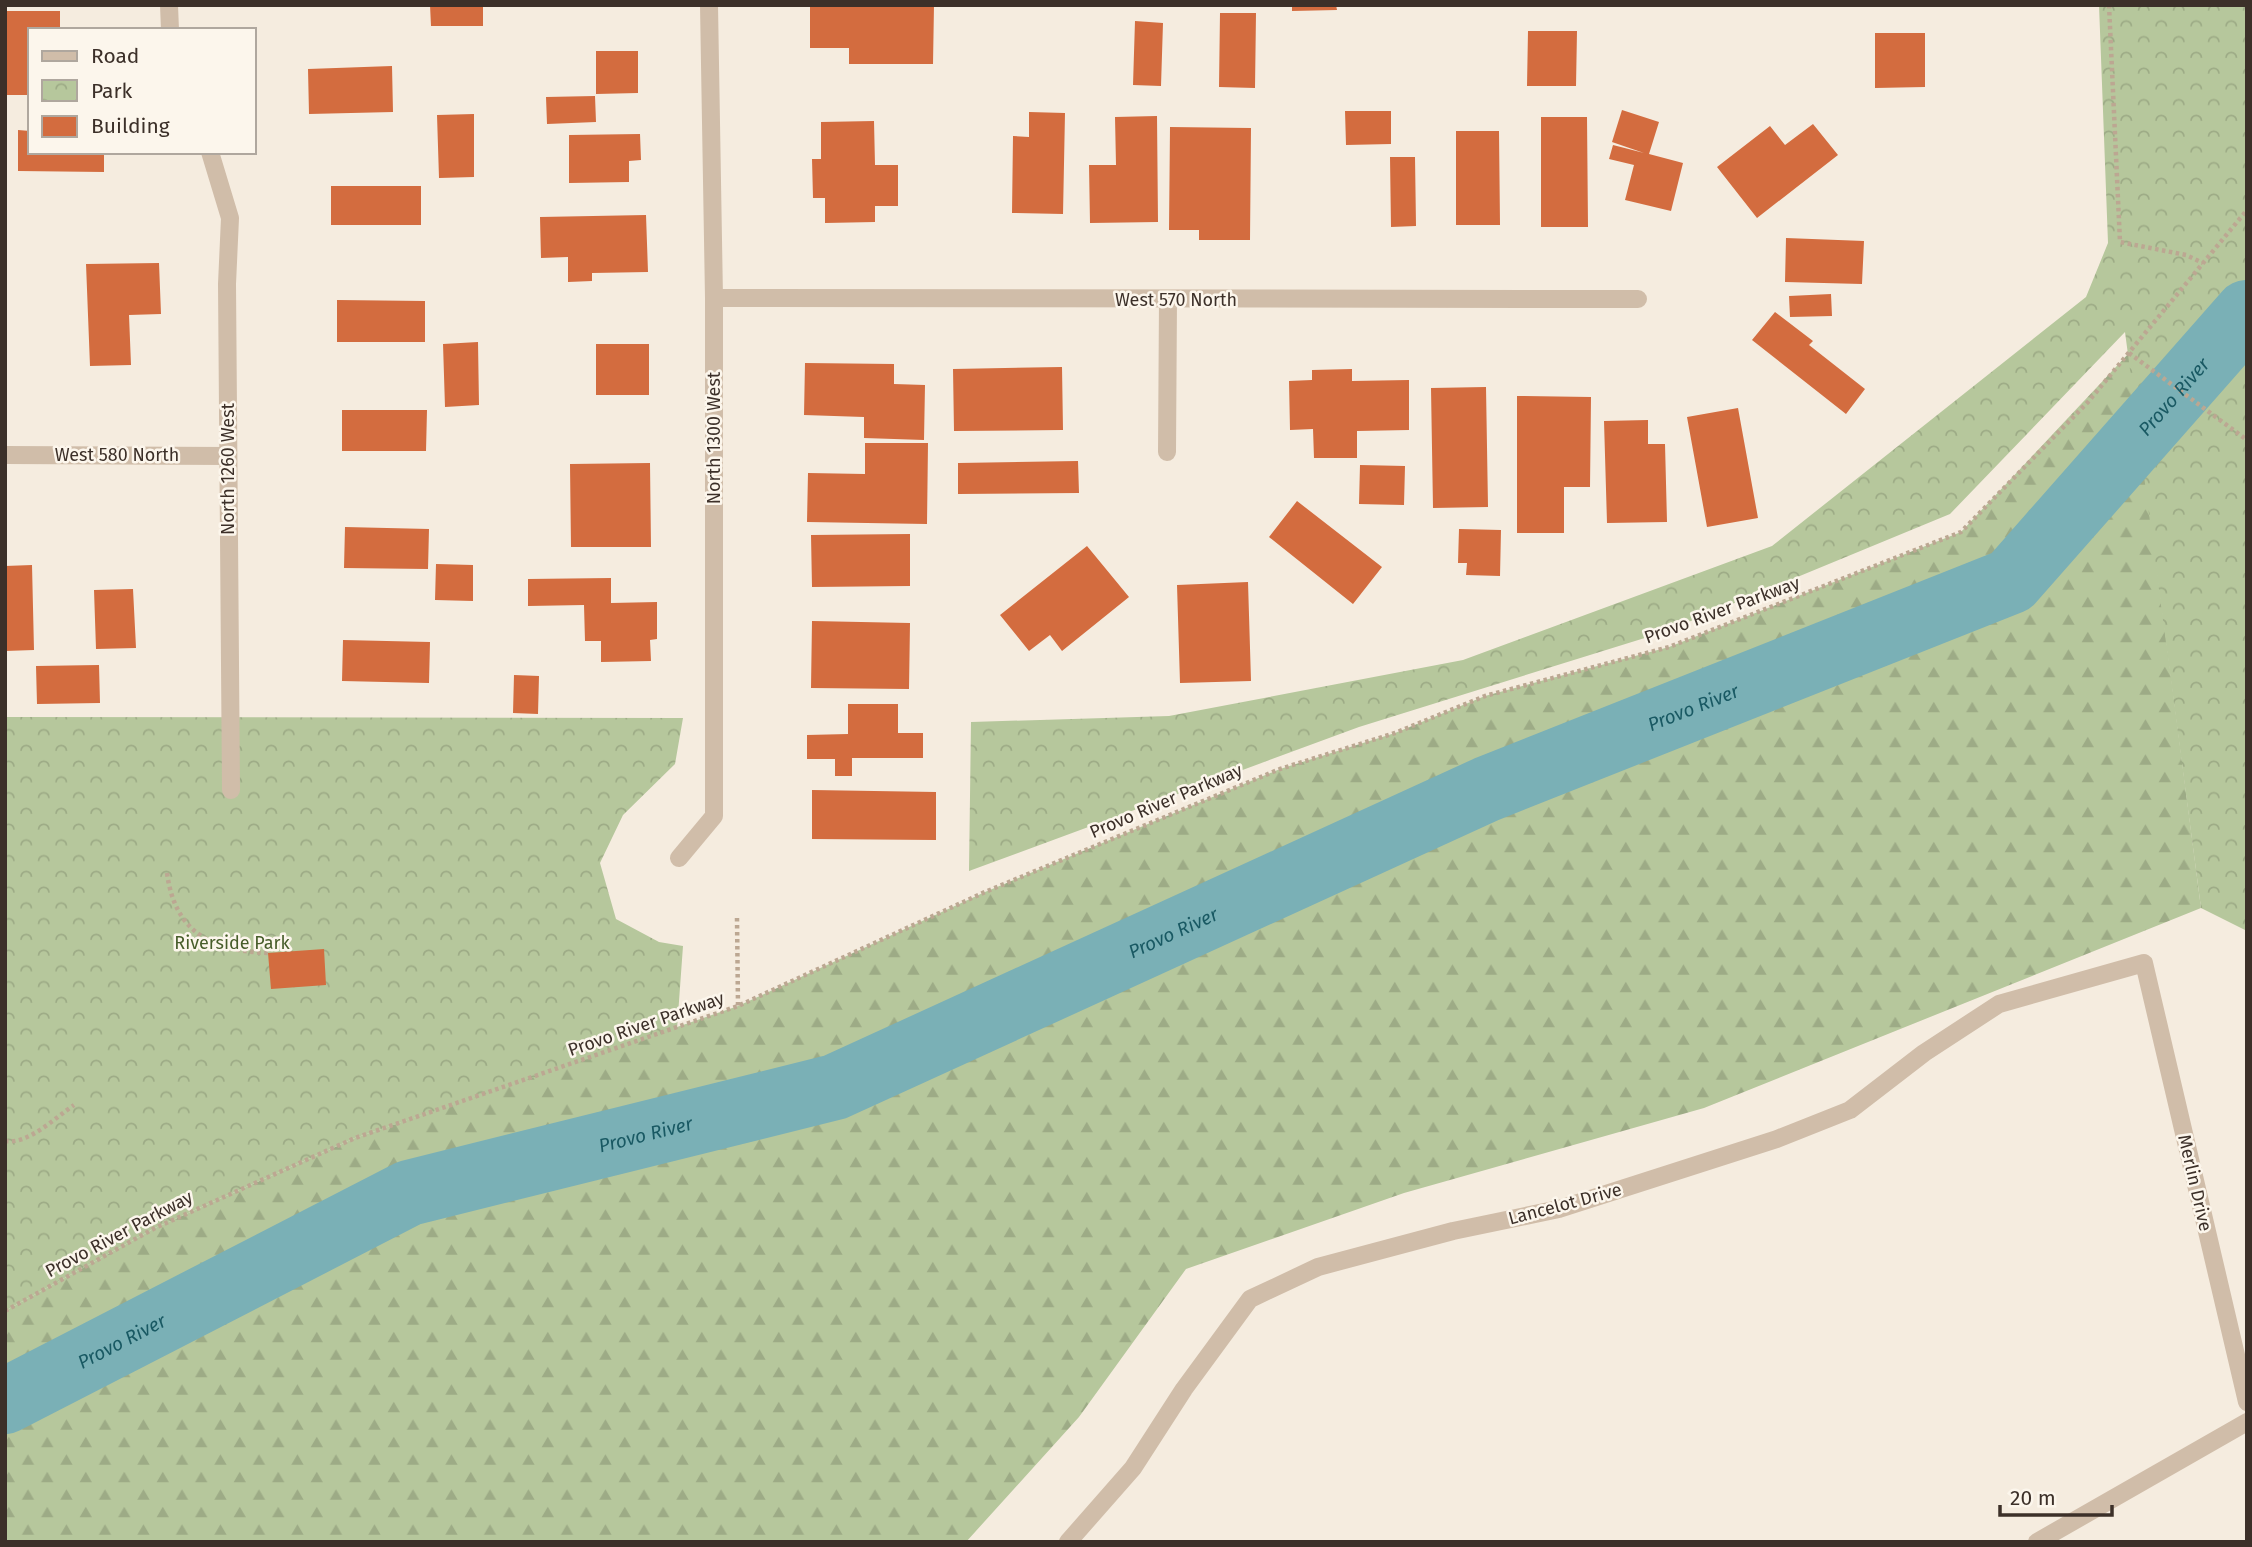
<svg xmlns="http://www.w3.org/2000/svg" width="2252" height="1547" font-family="'Fira Sans',sans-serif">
<defs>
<pattern id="forest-firs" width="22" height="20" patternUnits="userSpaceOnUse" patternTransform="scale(1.75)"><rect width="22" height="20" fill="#b6c79c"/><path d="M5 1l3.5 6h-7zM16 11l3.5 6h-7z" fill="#9dab86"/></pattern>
<pattern id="park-crowns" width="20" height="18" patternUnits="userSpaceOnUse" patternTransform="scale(1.75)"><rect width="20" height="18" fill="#b6c79c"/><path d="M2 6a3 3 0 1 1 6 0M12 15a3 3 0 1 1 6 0" fill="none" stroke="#9dab86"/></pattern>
</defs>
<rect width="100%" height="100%" fill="#f5ecdf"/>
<path fill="url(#forest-firs)" d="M2129 353 2201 908 1704 1108 1404 1193 1186 1269 1079 1417 966 1542H5V1311L155 1228 355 1138 738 1006 985 892 1280 769 1395 733 1485 696 1669 647 1961 532Z"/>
<path fill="url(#park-crowns)" d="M2099 5H2247V931L2201 908 2125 332 1950 514 1664 632 1359 727 969 871 971 722 1169 716 1463 660 1772 546 2086 297 2108 243Z
M5 717 683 718 675 764 623 815 600 863 616 919 659 942 683 946 677 1029 355 1138 155 1228 5 1311Z"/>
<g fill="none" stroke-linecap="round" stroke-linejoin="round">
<path stroke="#7ab0b6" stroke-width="66" id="s1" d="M5 1401 409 1193 835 1087 1487 789 2011 581 2247 313"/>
</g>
<path fill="#d36c3f" d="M430 5H483V26H431Z
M810 5H934L933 64H849V48H810Z
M1292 5H1336L1337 10 1292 11Z
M5 11H60V30H30V95H5Z
M1220 13H1256L1255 88 1219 87Z
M1135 21 1163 23 1161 86 1133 85Z
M1528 31H1577L1576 86H1527Z
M1875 33H1925V87L1875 88Z
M596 51H638V93L596 94Z
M392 66 393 112 309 114 308 69Z
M595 96 596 122 547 124 546 97Z
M1622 110 1659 122 1649 154 1683 163 1671 211 1625 200 1634 165 1609 159 1613 145 1644 153 1612 142Z
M1345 111H1391V144L1346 145Z
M1029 112 1065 113 1063 214 1012 213 1013 136 1029 137Z
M474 114V177L439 178 437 115Z
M1157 116 1158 222 1090 223 1089 165H1116L1115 117Z
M1541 117H1587L1588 227H1541Z
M874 121 875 165H898V206H875V222L825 223V198H813L812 159H821V122Z
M1813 124 1838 155 1757 218 1717 167 1770 126 1785 145Z
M1170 127 1251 128 1250 240H1199V230H1169Z
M18 130 30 131V152H104V172L18 171Z
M1456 131H1499L1500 225H1456Z
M640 134 641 160 629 161V182L569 183V135Z
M1390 157H1415L1416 226 1391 227Z
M331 186H421V225H331Z
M646 215 648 272 592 273V281L568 282V257L541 258 540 217Z
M1786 238 1864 241 1862 284 1785 282Z
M159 263 161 314 129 315 131 365 90 366 86 264Z
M1831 294 1832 316 1790 317 1789 296Z
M337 300 425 301V342H337Z
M1775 312 1813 341 1809 345 1865 389 1846 414 1752 340Z
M478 342 479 405 445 407 443 344Z
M596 344H649V395H596Z
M805 363 894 364V384L925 385 924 440 864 438V417L804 415Z
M1062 367 1063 430 954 431 953 369Z
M1352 369V381L1409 380V430L1357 431V458H1314L1313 429 1290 430 1289 381 1312 380V370Z
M1486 387 1488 507 1433 508 1431 388Z
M1517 396 1591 397 1590 487H1564V533H1517Z
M1738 408 1758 518 1707 527 1687 417Z
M342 410H427L426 451H342Z
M1648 420V444H1665L1667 522 1607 523 1604 421Z
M865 443H928L927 524 807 522 808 473 865 474Z
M1078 461 1079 493 958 494V463Z
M650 463 651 547H571L570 464Z
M1360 465 1405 466 1404 505 1359 504Z
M1297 501 1382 567 1353 604 1269 537Z
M345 527 429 529 428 569 344 568Z
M1459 529 1501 530 1500 576 1466 575 1467 563H1458Z
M910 534V586L812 587 811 535Z
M1087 546 1129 597 1062 651 1050 635 1029 651 1000 615Z
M436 564 473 565V601L435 600Z
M32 565 34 650 5 651V566Z
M611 578V603L657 602V639L650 640 651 661 601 662V641H585L584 605 528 606V579Z
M1248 582 1251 681 1180 683 1177 585Z
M133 589 136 648 96 649 94 590Z
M812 621 910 623 909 689 811 688Z
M343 640 430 642 429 683 342 681Z
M99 665 100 703 37 704 36 666Z
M514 675 539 676 538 714 513 713Z
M848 704H898V733H923V758H852V776H835V759H807V735L848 734Z
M812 790 936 792V840L812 839Z
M324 949 326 985 271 989 268 953Z"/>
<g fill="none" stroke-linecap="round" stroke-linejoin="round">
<path stroke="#bca792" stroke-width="4.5" stroke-dasharray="3.5 3.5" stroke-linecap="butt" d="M2109 5 2120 242 2186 255 2203 263
M2129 353 2247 440
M167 873C175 933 212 951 268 953
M737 918 738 1006
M5 1141C28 1145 56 1117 74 1105
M5 1311 155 1228 355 1138 738 1006 985 892 1280 769 1395 733 1485 696 1669 647 1961 532 2088 402 2247 210"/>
<path stroke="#d0bda9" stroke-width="18" d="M169 5 170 30
M210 152 230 218 227 284 231 790
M714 298 1638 299
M1167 452 1168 300
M5 455 228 456
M679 858 714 816V298L709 5
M1068 1542 1133 1468 1184 1389 1250 1299 1318 1267 1453 1231 1559 1209 1777 1139 1850 1110 1924 1053 1999 1004 2144 963 2247 1402
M2037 1542 2247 1422"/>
</g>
<g text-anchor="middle" stroke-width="5" stroke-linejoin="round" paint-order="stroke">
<g font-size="18" fill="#3c3029" stroke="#fcf6ec">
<text x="1176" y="306">West 570 North</text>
<text transform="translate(714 438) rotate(-90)" y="6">North 1300 West</text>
<text x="117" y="461">West 580 North</text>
<text transform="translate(228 469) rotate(-90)" y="6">North 1260 West</text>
<text transform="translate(1722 610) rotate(-20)" y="6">Provo River Parkway</text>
<text transform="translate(1166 801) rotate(-23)" y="6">Provo River Parkway</text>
<text transform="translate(646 1024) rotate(-19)" y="6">Provo River Parkway</text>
<text transform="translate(2195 1183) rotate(77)" y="6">Merlin Drive</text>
<text transform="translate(1565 1204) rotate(-15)" y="6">Lancelot Drive</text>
<text transform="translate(119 1234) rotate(-28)" y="6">Provo River Parkway</text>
</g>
<g font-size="18" fill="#475d2a" stroke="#fcf6ec">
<text x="232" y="949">Riverside Park</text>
</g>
<g font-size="19" font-style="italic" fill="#195963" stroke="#fcf6ec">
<text dy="7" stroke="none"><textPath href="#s1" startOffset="2420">Provo River</textPath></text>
<text dy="7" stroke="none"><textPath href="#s1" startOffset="1832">Provo River</textPath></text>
<text dy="7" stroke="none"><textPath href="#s1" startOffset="1265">Provo River</textPath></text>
<text dy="7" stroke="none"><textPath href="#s1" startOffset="698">Provo River</textPath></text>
<text dy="7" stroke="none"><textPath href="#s1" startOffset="131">Provo River</textPath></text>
</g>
</g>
<rect width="2252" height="1547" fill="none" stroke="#3c3029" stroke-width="14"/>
<rect x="28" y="28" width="228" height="126" fill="#fcf6ec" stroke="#afa79e" stroke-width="2"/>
<rect x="42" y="51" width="35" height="10" fill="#d0bda9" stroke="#afa79e" stroke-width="2"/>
<text x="91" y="63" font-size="21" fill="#3c3029">Road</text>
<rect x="42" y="80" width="35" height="21" fill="url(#park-crowns)" stroke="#afa79e" stroke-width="2"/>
<text x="91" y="98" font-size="21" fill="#3c3029">Park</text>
<rect x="42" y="116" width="35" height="21" fill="#d36c3f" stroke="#afa79e" stroke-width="2"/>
<text x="91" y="133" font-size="21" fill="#3c3029">Building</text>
<path d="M2000 1505v10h112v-10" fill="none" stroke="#3c3029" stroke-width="3.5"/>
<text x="2010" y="1505" font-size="21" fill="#3c3029" stroke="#fcf6ec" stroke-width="5" paint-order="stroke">20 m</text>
</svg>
